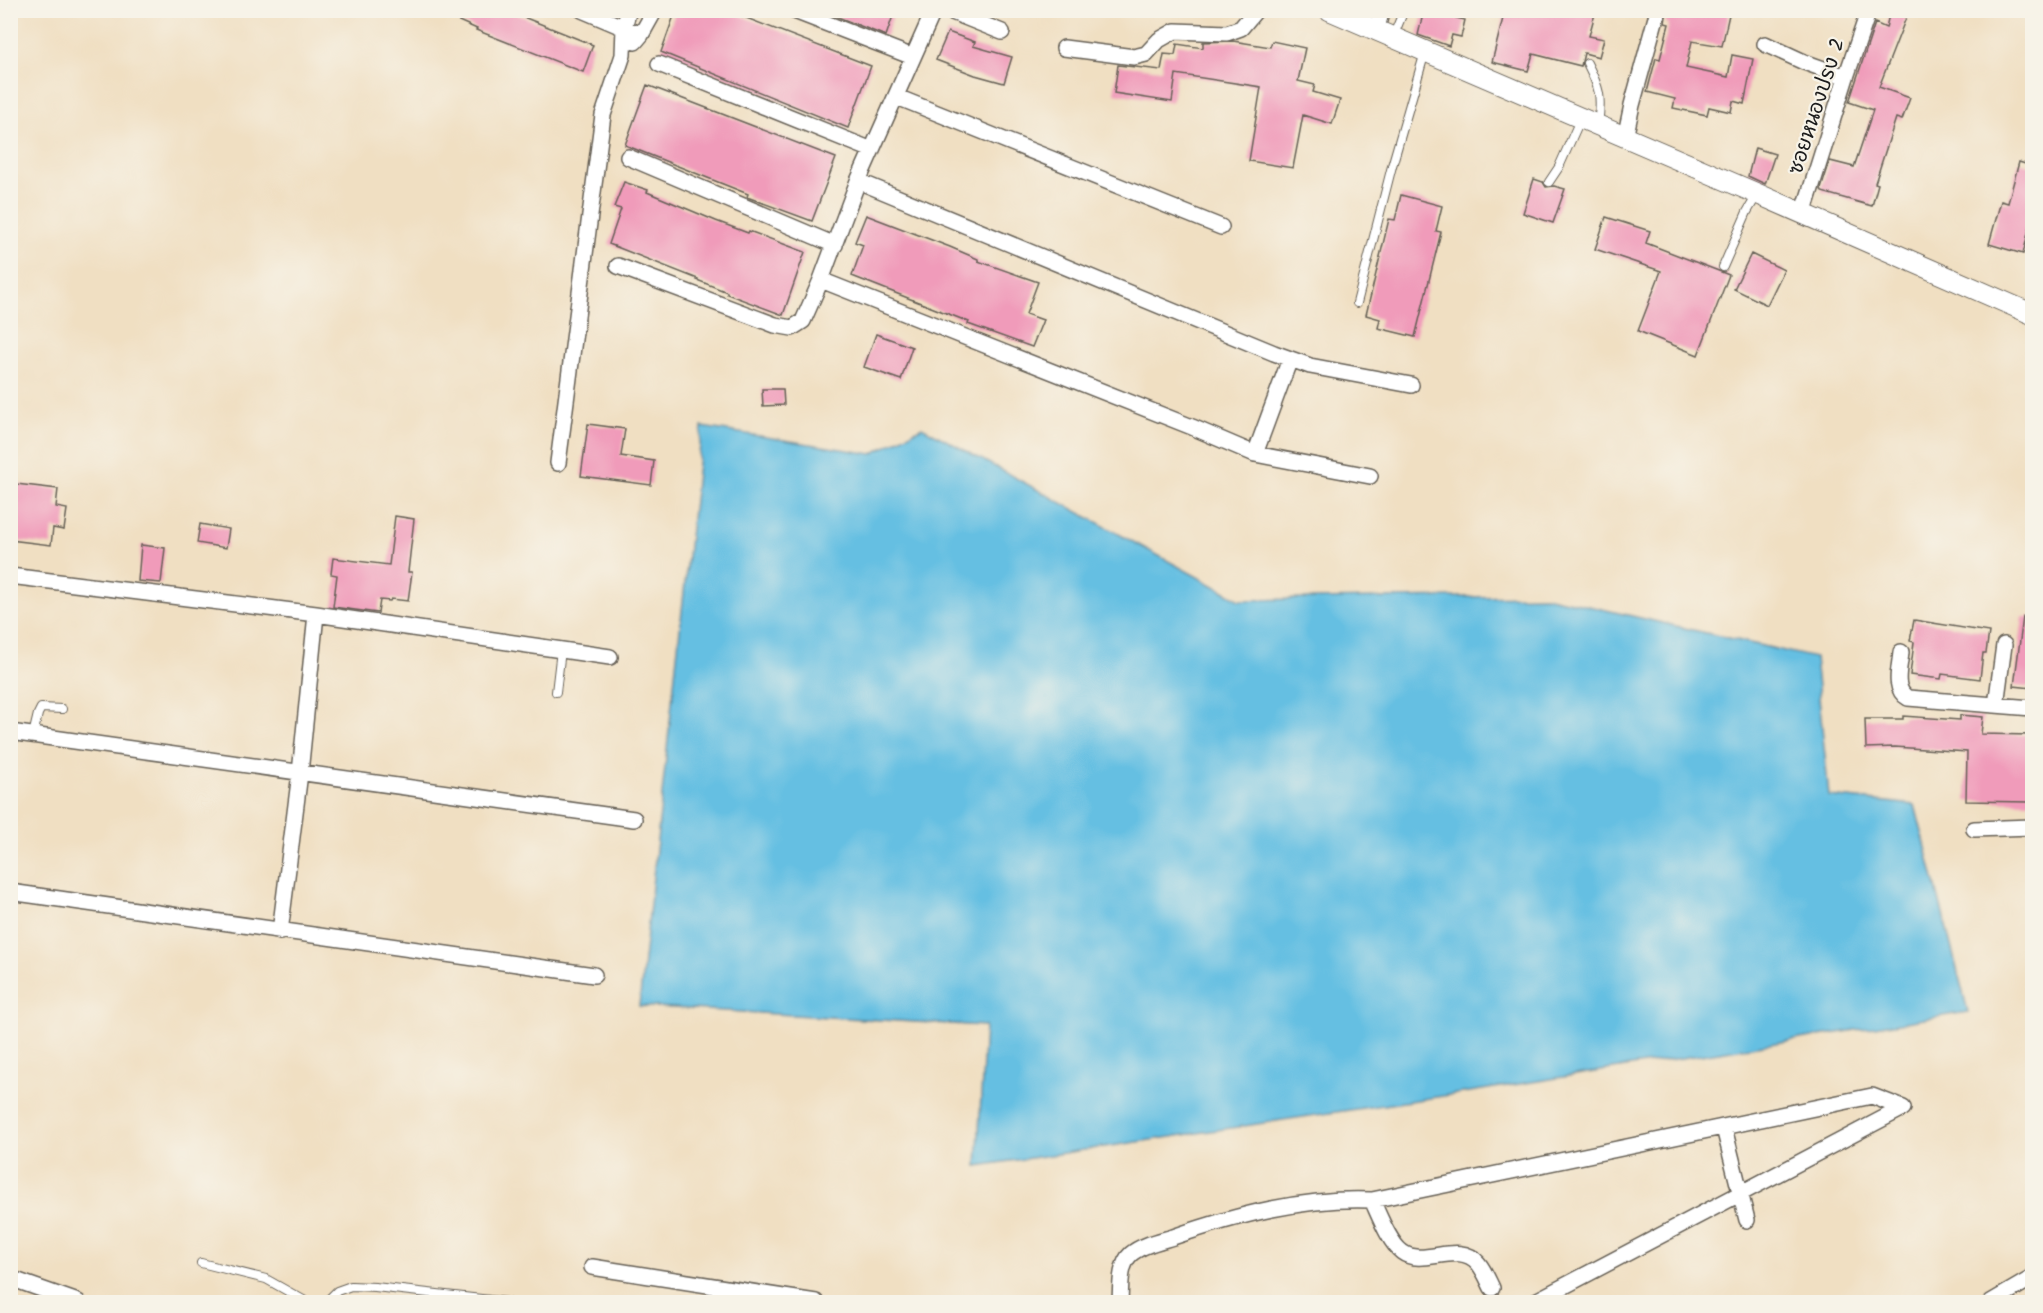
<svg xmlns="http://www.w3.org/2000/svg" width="2043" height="1313" font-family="Kalam,'Playpen Sans Thai',sans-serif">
<rect width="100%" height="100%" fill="#f7f3e8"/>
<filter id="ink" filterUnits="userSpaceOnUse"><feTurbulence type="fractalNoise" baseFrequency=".0167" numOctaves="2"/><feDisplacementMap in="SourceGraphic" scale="12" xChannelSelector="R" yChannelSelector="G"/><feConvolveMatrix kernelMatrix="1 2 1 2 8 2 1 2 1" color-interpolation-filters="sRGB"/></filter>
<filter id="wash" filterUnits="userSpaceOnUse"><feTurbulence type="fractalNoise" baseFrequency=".008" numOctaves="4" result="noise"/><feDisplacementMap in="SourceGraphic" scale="24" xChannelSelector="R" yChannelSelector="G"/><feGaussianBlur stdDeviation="1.35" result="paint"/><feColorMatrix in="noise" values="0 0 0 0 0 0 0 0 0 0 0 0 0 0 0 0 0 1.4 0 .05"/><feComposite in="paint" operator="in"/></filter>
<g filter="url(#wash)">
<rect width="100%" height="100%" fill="#f0dfc2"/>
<path fill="#65bfe2" stroke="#406e7f" stroke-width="1.5" d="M702 427 872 454 922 427 1240 600 1545 596 1815 658 1829 796 1915 805 1968 1012 1463 1093 977 1166 985 1026 639 1006Z"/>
<g id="blocks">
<path fill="#f09bba" d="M434 10H506L593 45 583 72 476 30 477 29Z
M676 10H737L736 14 871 66 848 128 661 52Z
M820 10H895L886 36Z
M1424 10H1458L1456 18 1465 20 1461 37 1452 35 1449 46 1418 35Z
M1505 10H1596L1589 36 1604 39 1599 57 1584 53 1581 66 1533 54 1528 71 1492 62Z
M1667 10H1730L1722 46 1692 41 1686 68 1728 77 1732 55 1753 59 1744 104 1733 101 1731 112 1709 107 1707 115 1673 108 1675 99 1647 92 1656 58 1660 59 1669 24 1665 23Z
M1890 10H1909L1879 87 1910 98 1902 120 1896 118 1875 183 1878 184 1872 206 1822 192 1821 189 1830 161 1854 167 1873 110 1849 102 1875 23 1886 28Z
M948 32 975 42 973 46 1012 57 1004 83 975 75 936 60Z
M1233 41 1270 47 1272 41 1305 48 1298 81 1315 85 1313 92 1340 100 1332 124 1303 115 1293 168 1249 161 1261 87 1176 74 1172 102 1114 93 1118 65 1161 70 1164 54 1175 55 1177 44 1203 48V42Z
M647 85 836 158 812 221 747 197 748 194 625 145Z
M1755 148 1775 154 1765 184 1748 176Z
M2019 162 2032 166V217L2023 254 1989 244 2001 201 2008 203Z
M1534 179 1543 182 1546 187 1554 186 1565 189 1553 223 1523 213Z
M624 182 648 190 647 192 716 221 748 233 749 231 805 252 783 315 727 294V292L697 280 698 279 609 244 621 209 614 207Z
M1401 195 1442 206 1436 231 1441 232 1415 337 1378 328 1380 319 1366 315 1389 219 1395 220Z
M866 215 950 247 978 259V261L1038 282 1026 314 1043 320 1032 347 968 324 969 322 852 276 863 245 855 242Z
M1606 217 1650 231 1646 243 1729 275 1698 355 1638 331 1661 271 1595 249Z
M1751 254 1784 270 1767 305 1734 289Z
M876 334 912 347 901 380 864 367Z
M762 389H783L784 405 763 406Z
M588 424 625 429 621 456 654 461 651 485 581 476Z
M16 484 58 489 56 507 67 509 64 530 53 528 51 545 10 540Z
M395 516 414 519 408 572H412L408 601 391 599 390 601 380 600 378 613 333 607 337 575 331 574 333 558 389 565Z
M200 524 229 529 226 548 197 543Z
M141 545 165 548 161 583 138 581Z
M2023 617H2032V688L2014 686Z
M1914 620 1989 632 1986 653H1983L1980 679 1942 674 1941 679 1910 675 1914 642 1910 641Z
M1960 715 1983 717 1981 734 2032 735 2030 802 1966 801 1967 752 1895 747 1866 748 1865 719H1903V716L1960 720Z"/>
</g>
</g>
<g filter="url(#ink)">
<use href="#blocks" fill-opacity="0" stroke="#666056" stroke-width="1.5"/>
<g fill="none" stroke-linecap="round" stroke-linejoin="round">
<defs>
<path id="service" d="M1393 37 1404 10
M1587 63C1600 89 1602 96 1598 125
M1549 182 1559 167 1580 120
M1723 267 1747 212 1757 195
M1357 303 1392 166 1425 52
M556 692 561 650
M33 735 38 714 41 708 62 709
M201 1263 266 1279 307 1302
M326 1302 337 1291 351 1286 375 1287 508 1302"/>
<path id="minor" d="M582 10 641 35
M792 10 913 57
M947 10 1002 32
M1376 31 1382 10
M635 42 641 35 655 10
M1765 44 1804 62 1846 77
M1064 48 1134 57 1146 54 1159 40 1175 31 1227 33 1241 28 1256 10
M659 64 872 150
M897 97 1221 227
M1625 138 1632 105 1658 10
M628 157 835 245
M858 181 1274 353 1310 366 1411 385
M1803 214 1846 77 1869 10
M618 266 775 325 792 328 803 321 821 280 858 181 934 10
M821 280 1192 427 1255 454 1370 476
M1255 454 1290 359
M558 463 603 115 623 55 624 27 629 10
M10 576 316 614 610 657
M1901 652C1900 667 1892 689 1908 698L2032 708
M1996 705 2004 645
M10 732 634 819
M1974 829 2032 827
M10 892 594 975
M280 932 300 773 316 614
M1724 1128 1747 1220
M1372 1200C1379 1215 1389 1242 1402 1252 1423 1268 1459 1240 1478 1263 1484 1270 1488 1280 1492 1288
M592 1267 816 1302
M10 1278 78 1302
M1120 1302C1121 1288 1119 1265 1131 1254 1141 1245 1160 1241 1173 1237 1237 1215 1304 1197 1372 1200L1872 1096 1903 1108 1534 1302
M1991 1302 2032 1278"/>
<path id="tertiary" d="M1329 10 1758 194 2032 314"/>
</defs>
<use href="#service" stroke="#666056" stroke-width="10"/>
<use href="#minor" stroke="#666056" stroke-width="18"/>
<use href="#tertiary" stroke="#666056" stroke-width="22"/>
<use href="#service" stroke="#fff" stroke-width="8"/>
<use href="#minor" stroke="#fff" stroke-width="15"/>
<use href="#tertiary" stroke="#fff" stroke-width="20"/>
</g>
</g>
<g text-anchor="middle" stroke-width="4.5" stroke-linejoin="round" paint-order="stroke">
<g font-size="20" fill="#1c1c1c" stroke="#f7f3e8">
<text transform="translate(1816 106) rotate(-72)" y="7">ซอยหนองปรง 2</text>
</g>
</g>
<rect width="2043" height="1313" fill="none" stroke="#f7f3e8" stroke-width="36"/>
</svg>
